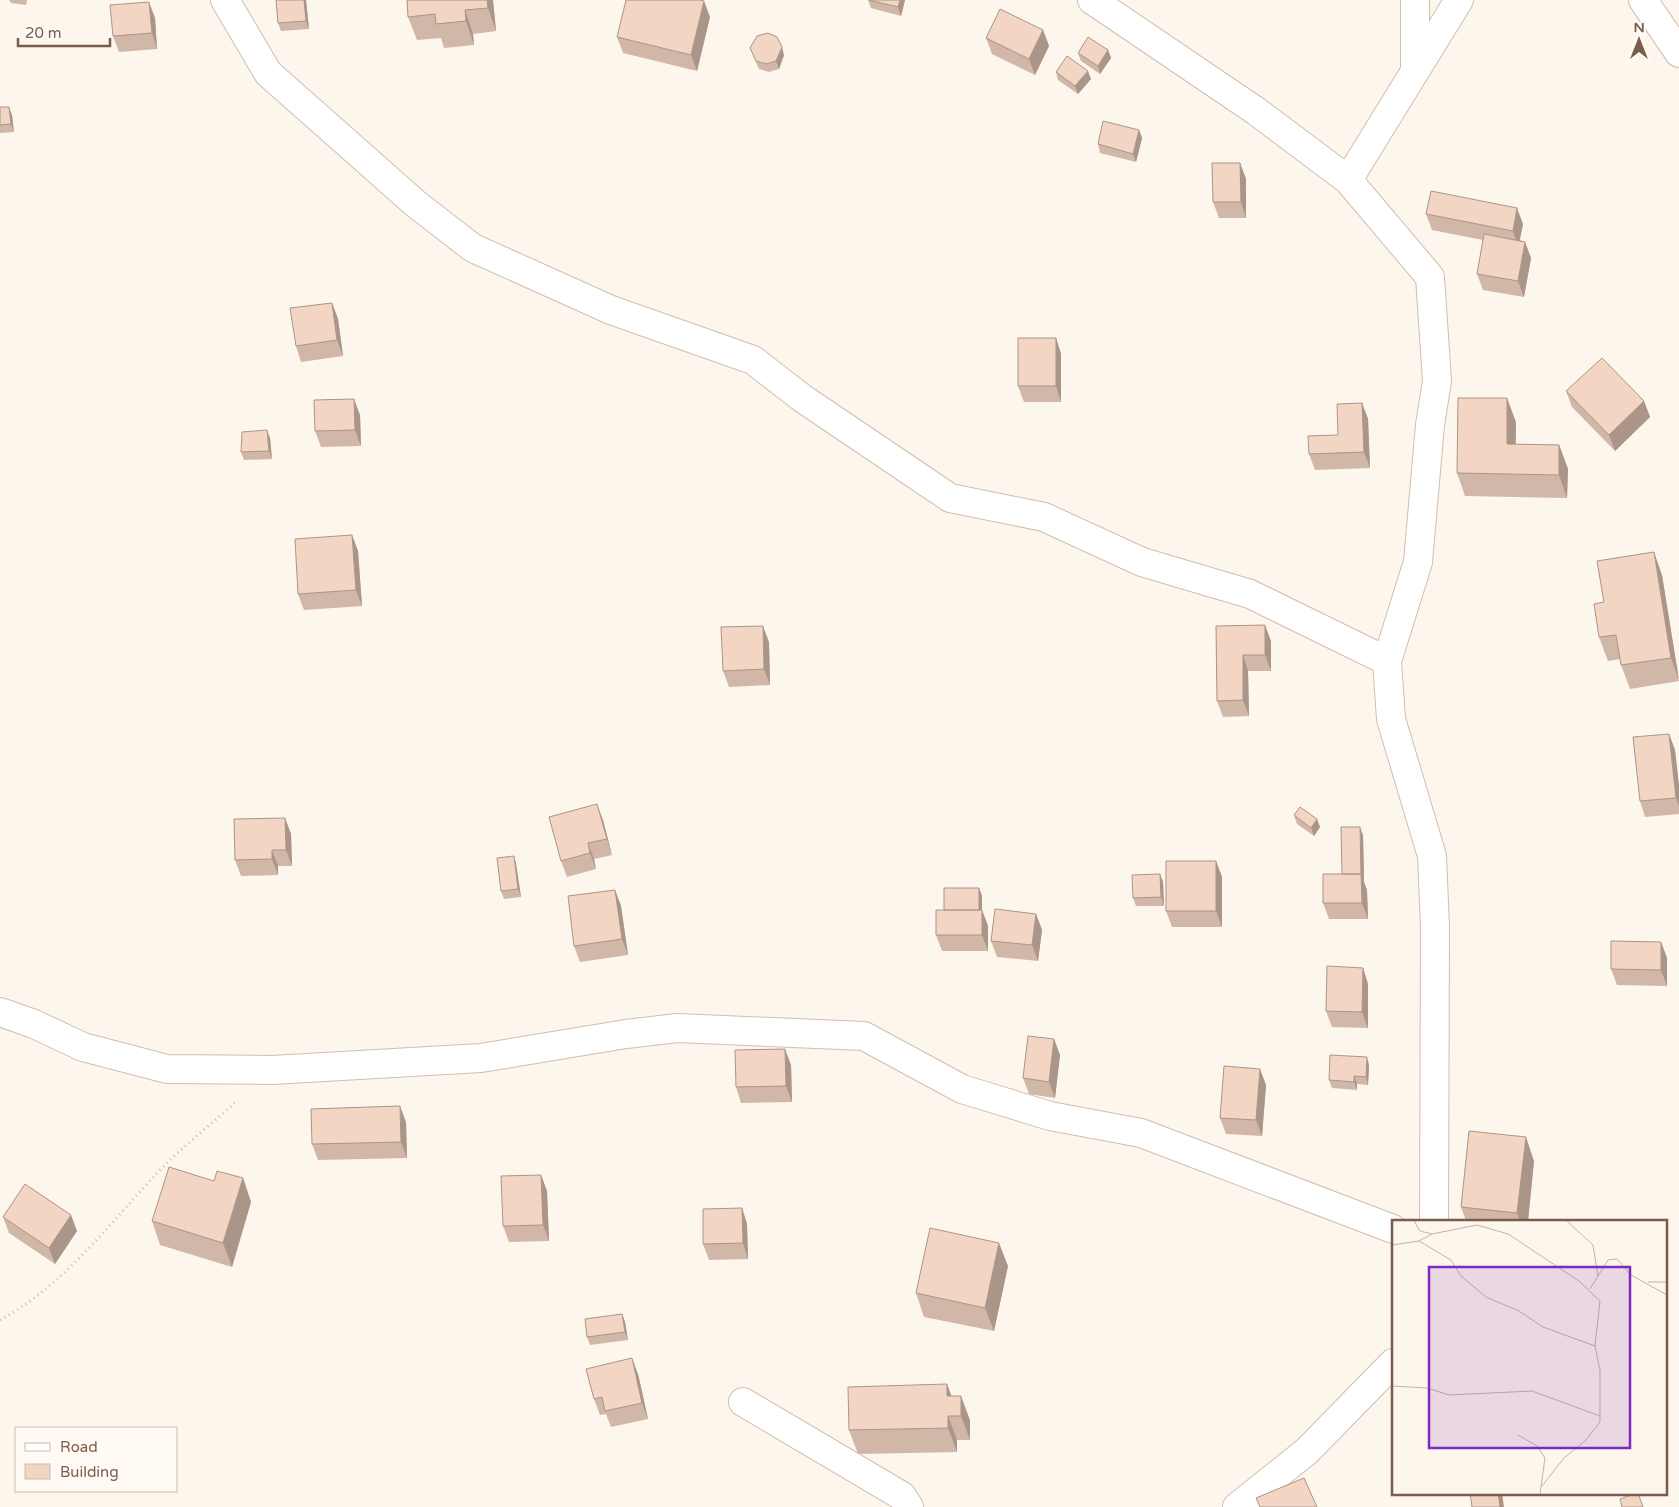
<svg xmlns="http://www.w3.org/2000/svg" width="1679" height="1507" font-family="'Varela Round',sans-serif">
<rect width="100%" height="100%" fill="#fdf6ec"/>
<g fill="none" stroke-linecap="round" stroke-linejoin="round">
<defs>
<path id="minor" d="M225 0 268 73 416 204 473 248 611 310 753 360 802 398 950 498 1044 517 1142 562 1250 594 1387 661
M1092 0 1256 111 1348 180 1430 277 1437 381 1430 425 1418 562 1387 661 1391 719 1432 856 1435 927 1434 1221
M1415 0V71
M1643 0 1679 53
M1348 180 1459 0
M0 1012 34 1024 83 1047 167 1069 272 1070 481 1058 626 1034 677 1028 864 1036 962 1089 1050 1116 1141 1133 1393 1229
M743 1402 902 1496 909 1507
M1237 1507 1307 1451 1393 1363"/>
</defs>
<use href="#minor" stroke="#d1beb0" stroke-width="30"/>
<path stroke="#d9b8a5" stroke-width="3" stroke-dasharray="1 4" stroke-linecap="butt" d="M0 1320C69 1283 115 1215 169 1161 191 1140 215 1121 238 1100"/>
<use href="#minor" stroke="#fff" stroke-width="28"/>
</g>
<path fill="#d1b7a8" d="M9 0H27L26 5 11 3Z
M276 0H306L309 29 281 31 278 23Z
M407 0H493L496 31 473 34 474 45 444 48 441 38 417 40 408 17Z
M868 0H905L901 16 871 8Z
M710 17 697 71 623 53 617 37Z
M155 18 157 49 119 52 113 36Z
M1043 30 1049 46 1035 75 992 54 986 38Z
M750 48 784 55 779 69 769 72 759 69Z
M1108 50 1111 58 1100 74 1081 61 1078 53Z
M1056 72 1091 79 1078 94 1058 80Z
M0 107 12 115 14 132 0 133Z
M1139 130 1142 138 1136 162 1100 153 1098 144Z
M1240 163 1246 179V218H1219L1213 202Z
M1426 214 1523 224 1520 240 1525 242 1531 258 1524 297 1483 290 1477 274 1483 240 1432 230Z
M332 303 338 319 343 356 301 362 296 346Z
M1056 338 1061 354V402H1024L1018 386Z
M1566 391 1644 401 1650 417 1615 451 1572 407Z
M1362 403 1368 419 1370 468 1315 470 1309 454 1338 435Z
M360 415 361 446 321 447 315 431Z
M1516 422V444L1559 445 1568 469 1567 498 1465 496 1457 473Z
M270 438 272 459 244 460 241 452Z
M352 535 358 551 362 606 304 610 298 594Z
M1662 575 1679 681 1630 689 1621 665 1620 659 1608 661 1599 637 1604 602Z
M1216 626 1271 641V671H1248L1249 716 1223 717 1217 701Z
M769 642 770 685 729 687 723 671Z
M1669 734 1675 750 1679 786V814L1645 817 1640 801Z
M1294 815 1320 827 1314 836 1297 824Z
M285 818 291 834 292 866H278V875L241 876 235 860Z
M603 820 612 855 594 859 596 869 567 877 561 861Z
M1363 835 1364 882 1367 890 1368 919H1329L1323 903 1342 874Z
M514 856 516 864 521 897 504 899 501 891Z
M1216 861 1222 877V927H1172L1166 911Z
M1160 874 1163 882 1164 906H1136L1133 898Z
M979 888 982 896V910L988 926V951H942L936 935 944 910Z
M615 890 621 906 628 955 580 962 574 946Z
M1036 914 1042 930 1038 961 997 957 991 941Z
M1661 942 1667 958V986L1617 985 1611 969Z
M1363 968 1368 984V1028L1332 1027 1326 1011Z
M1054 1039 1060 1055 1055 1098 1029 1094 1023 1078Z
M791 1065 792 1102 741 1103 736 1087Z
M1369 1065 1368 1085 1357 1084V1090L1332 1088 1329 1080Z
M1266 1085 1262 1136 1226 1134 1220 1118Z
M406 1122 407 1158 318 1160 312 1144Z
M1534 1161 1528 1221H1466L1461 1207Z
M541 1175 547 1191 549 1241 509 1242 503 1226Z
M243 1178 251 1202 232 1267 160 1245 152 1221Z
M742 1208 747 1224 748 1259 709 1260 703 1244Z
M3 1217 77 1231 55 1264 9 1233Z
M1008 1266 994 1331 924 1317 916 1293Z
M622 1314 625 1322 628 1340 590 1345 587 1337Z
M638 1374 648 1419 611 1427 606 1414 600 1415 594 1399Z
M947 1384 951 1396 970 1420V1440H957V1452L858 1454 849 1430Z"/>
<path fill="#aa9588" d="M304 0H306L309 29 306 21Z
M487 0H493L496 31 488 8Z
M900 0H905L901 16 898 7Z
M704 1 710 17 697 71 691 55Z
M149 2 155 18 157 49 152 33Z
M465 10 473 34 474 45 466 21Z
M1043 30 1049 46 1035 75 1029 59Z
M782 47 784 55 779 69 776 61Z
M1108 50 1111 58 1100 74 1098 66Z
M1088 71 1091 79 1078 94 1075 86Z
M9 107 12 115 14 132 11 124Z
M1139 130 1142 138 1136 162 1133 154Z
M1240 163 1246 179V218L1241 202Z
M1517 208 1523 224 1518 247 1513 231Z
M1525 242 1531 258 1524 297 1518 281Z
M332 303 338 319 343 356 337 340Z
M1056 338 1061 354V402L1056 386Z
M1507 398 1516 422 1515 468 1507 444Z
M354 399 360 415 361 446 355 430Z
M1644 401 1650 417 1615 451 1609 435Z
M1362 403 1368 419 1370 468 1364 452Z
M267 430 270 438 272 459 269 451Z
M1559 445 1568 469 1567 498 1559 475Z
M352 535 358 551 362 606 356 590Z
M1654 552 1662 575 1679 680 1671 658Z
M1265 625 1271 641V671L1265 655Z
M763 626 769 642 770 685 764 669Z
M1243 655 1248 671 1249 716 1243 700Z
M1669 734 1675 750 1679 786V806L1676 798Z
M597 804 603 820 612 855 607 839Z
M285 818 291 834 292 866 286 850Z
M1317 819 1320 827 1314 836 1311 828Z
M1360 827 1363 835 1364 882 1367 890 1368 919 1362 903Z
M588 843 594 859 596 869 590 853Z
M272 850 278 866V875L272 859Z
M514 856 516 864 521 897 518 889Z
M1216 861 1222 877V927L1216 911Z
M1160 874 1163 882 1164 906 1161 897Z
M979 888 982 896V924L979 916Z
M615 890 621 906 628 955 622 939Z
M982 910 988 926V951L982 935Z
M1036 914 1042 930 1038 961 1032 945Z
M1661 942 1667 958V986L1661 970Z
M1363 968 1368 984V1028L1362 1012Z
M1054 1039 1060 1055 1055 1098 1049 1082Z
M785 1049 791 1065 792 1102 786 1086Z
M1367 1057 1369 1065 1368 1085 1366 1077Z
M1260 1069 1266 1085 1262 1136 1256 1120Z
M1354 1076 1357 1084V1090L1354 1082Z
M400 1106 406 1122 407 1158 401 1142Z
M1526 1137 1534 1161 1528 1221H1520L1517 1213Z
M541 1175 547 1191 549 1241 543 1225Z
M243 1178 251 1202 232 1267 223 1243Z
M742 1208 747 1224 748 1259 743 1243Z
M71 1215 77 1231 55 1264 49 1248Z
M999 1243 1008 1266 994 1331 985 1308Z
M622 1314 625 1322 628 1340 625 1332Z
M632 1358 638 1374 648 1419 642 1403Z
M947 1384 956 1408 947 1396Z
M961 1396 970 1420V1440L961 1416Z
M948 1416 957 1440V1452L948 1428Z
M1498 1493H1502L1504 1507H1500Z"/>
<path fill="#f3d5c3" stroke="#aa9588" d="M276 0H304L306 21 278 23Z
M407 0H487L488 8 465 10 466 21 436 24 435 14 408 17Z
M626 0H700L704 1 691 55 617 37Z
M869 0H900L898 7Z
M149 2 152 33 113 36 110 5Z
M1000 9 1043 30 1029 59 986 38Z
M768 33 777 37 782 47 776 61 766 64 756 61 750 48 757 36Z
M1088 37 1108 50 1098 66 1078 53Z
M1067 56 1088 71 1075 86 1056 72Z
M0 107H9L11 124 0 125Z
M1103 121 1139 130 1133 154 1098 144Z
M1212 163H1240L1241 202H1213Z
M1431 191 1517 208 1513 231 1426 214Z
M1484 234 1525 242 1518 281 1477 274Z
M332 303 337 340 296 346 290 308Z
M1018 338H1056V386H1018Z
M1602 358 1644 401 1609 435 1566 391Z
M1458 398H1507V444L1559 445V475L1457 473Z
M354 399 355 430 315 431 314 400Z
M1362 403 1364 452 1309 454 1308 436 1338 435 1337 404Z
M267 430 269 451 241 452 242 432Z
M352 535 356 590 298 594 295 539Z
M1654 552 1671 658 1621 665 1616 635 1599 637 1594 604 1604 602 1597 561Z
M1265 625V655H1243V700L1217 701 1216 626Z
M763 626 764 669 723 671 721 627Z
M1669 734 1676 798 1640 801 1633 737Z
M597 804 607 839 588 843 590 853 561 861 549 817Z
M1300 807 1317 819 1311 828 1294 815Z
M285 818 286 850H272V859L235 860 234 819Z
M1341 827H1360L1361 874H1342Z
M514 856 518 889 501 891 497 858Z
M1166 861H1216V911H1166Z
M1160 874 1161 897 1133 898 1132 875Z
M1323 874H1361L1362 903H1323Z
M944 888H979V910H944Z
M615 890 622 939 574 946 568 896Z
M995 909 1036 914 1032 945 991 941Z
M936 910H982V935H936Z
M1611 941 1661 942V970L1611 969Z
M1327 966 1363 968 1362 1012 1326 1011Z
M1028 1036 1054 1039 1049 1082 1023 1078Z
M785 1049 786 1086 736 1087 735 1050Z
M1330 1055 1367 1057 1366 1077 1354 1076V1082L1329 1080Z
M1224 1066 1260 1069 1256 1120 1220 1118Z
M400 1106 401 1142 312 1144 311 1109Z
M1469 1131 1526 1137 1517 1213 1461 1207Z
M169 1167 214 1181 217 1171 243 1178 223 1243 152 1221Z
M541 1175 543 1225 503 1226 501 1176Z
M25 1184 71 1215 49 1248 3 1217Z
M742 1208 743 1243 703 1244V1209Z
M930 1228 999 1243 985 1308 916 1293Z
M622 1314 625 1332 587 1337 585 1319Z
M632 1358 642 1403 605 1411 602 1397 594 1399 586 1369Z
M947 1384V1396H961V1416H948V1428L849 1430 848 1387Z
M1304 1478 1317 1507H1260L1256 1498Z
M1470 1493H1498L1500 1507H1472Z
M1636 1493H1638L1643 1507H1622L1620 1499Z"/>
<g transform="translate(1392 1220)">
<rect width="275" height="275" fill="#fdf6ec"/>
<path fill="none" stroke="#c5b3a7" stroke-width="1" d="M175 1 201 25 206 56M40 14 85 5 116 14 187 61 208 81 203 126 208 150V202L193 221 172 238 150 266M27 21 59 40 69 56 94 77 127 91 151 107 203 126M0 25 27 21 40 14 28 11 22 1M256 62H275M198 69 216 40 225 39 239 55 275 75M0 166 35 168 57 175 140 171 208 196M126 215 145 226 153 238 148 274"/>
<path fill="#7b2cbf" fill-opacity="0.15" stroke="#7b2cbf" stroke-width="2.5" d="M37 47H238V228H37Z"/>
<rect width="275" height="275" fill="none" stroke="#7a5c4d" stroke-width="2.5"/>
</g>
<rect x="15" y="1427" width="162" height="65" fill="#fffaf3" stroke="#cabbb1"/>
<rect x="25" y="1443" width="25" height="8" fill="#ffffff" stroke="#cabbb1"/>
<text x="60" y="1452" font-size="15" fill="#7a5c4d">Road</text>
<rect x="25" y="1464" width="25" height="15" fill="#f3d5c3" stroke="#cabbb1"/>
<text x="60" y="1477" font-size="15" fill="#7a5c4d">Building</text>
<g transform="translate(1639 40)" stroke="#fffaf3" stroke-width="4" paint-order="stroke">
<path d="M0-4L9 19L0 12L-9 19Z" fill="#7a5c4d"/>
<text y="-8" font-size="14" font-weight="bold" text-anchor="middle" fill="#7a5c4d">N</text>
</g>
<path d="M18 38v8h92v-8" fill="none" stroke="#7a5c4d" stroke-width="2.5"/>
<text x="25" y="38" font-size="15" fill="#7a5c4d" stroke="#fffaf3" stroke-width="4" paint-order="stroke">20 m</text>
</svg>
